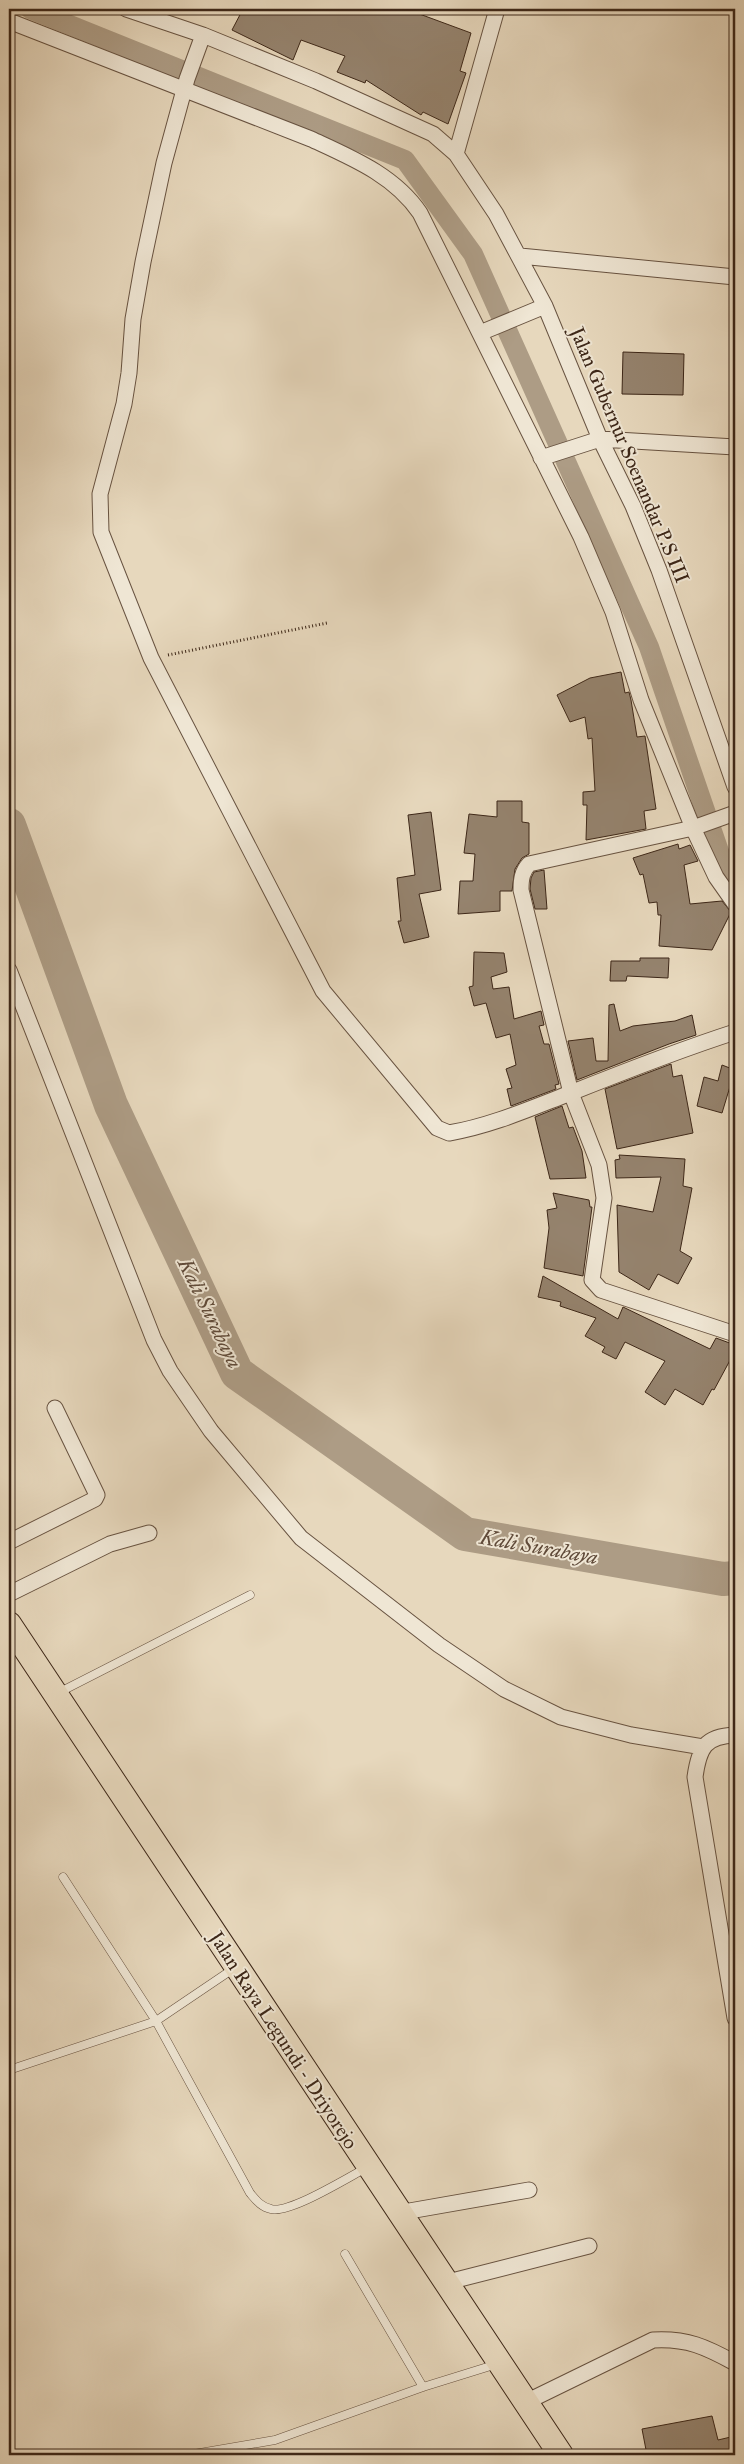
<svg xmlns="http://www.w3.org/2000/svg" width="744" height="2464" font-family="'IM FELL Great Primer',serif">
<rect width="100%" height="100%" fill="#e7d8bd"/>
<filter id="stains"><feTurbulence type="fractalNoise" baseFrequency=".004" numOctaves="4"/><feColorMatrix values="0 0 0 0 .2 0 0 0 0 .09 0 0 0 0 .02 0 0 0 .5 -.17"/></filter>
<radialGradient id="worn" r=".72"><stop offset=".6" stop-color="#630" stop-opacity="0"/><stop offset="1" stop-color="#630" stop-opacity=".3"/></radialGradient>
<g fill="none" stroke-linecap="round" stroke-linejoin="round">
<path stroke="#ad9c85" stroke-width="20" d="M30 9 405 160 473 254 649 647 723 863 735 879"/>
<path stroke="#ad9c85" stroke-width="34" d="M9 825 111 1105 237 1373 465 1534 723 1579 735 1578"/>
</g>
<path fill="#95836e" stroke="#3d2718" d="M243 9H406L471 33 460 71 466 73 448 124 423 112 421 115 366 80 365 83 337 72 345 56 301 40 293 60 232 30Z
M623 352 684 354 683 395 622 394Z
M621 672 625 693 629 692 631 700 637 737 645 736 656 809 644 811 646 829 586 840 587 805H583V792L595 791 592 738 588 739 585 717 570 722 557 695 590 678Z
M497 801H522V822L529 823V854L522 858 515 869 512 891H500V911L458 914 460 881H473L475 854 464 853 469 814 497 817Z
M431 812 441 890 419 894 429 937 404 943 398 921H401L397 878 415 875 408 815Z
M678 844 679 849 690 845 698 861 684 865 690 904 722 901 731 912 712 950 659 946 661 915H658L657 902 649 903 643 874 640 875 633 858Z
M544 870 547 909H535L530 889 531 878 534 872Z
M474 952 504 953 507 972 491 977 493 989 509 987 514 1019 541 1011 544 1025 539 1026 544 1044H549L559 1084 555 1085 556 1089 511 1106 507 1089 512 1088 506 1069 516 1065 510 1034 496 1038 486 1003 474 1006 469 987 473 986Z
M640 958H669L668 978 627 976 626 981H610L611 961H640Z
M614 1004 620 1031 633 1026 675 1021 692 1015 696 1035 669 1044 577 1080 568 1041 593 1038 596 1061H608L609 1005Z
M671 1064 673 1077 682 1075 693 1133 617 1149 605 1089Z
M722 1065 735 1070 722 1113 697 1106 704 1077 718 1081Z
M562 1106 569 1128 573 1127 582 1151 586 1178 550 1179 535 1117Z
M619 1155 685 1159 683 1186 692 1188 680 1251 692 1258 678 1284 658 1274 649 1290 619 1272 617 1205 653 1212 661 1177 616 1178 615 1160 620 1159Z
M553 1193 589 1200 590 1207H592L583 1276 544 1268 549 1228 547 1210 557 1208Z
M543 1276 618 1319 623 1307 710 1349 716 1338 735 1345V1351L714 1390 712 1389 703 1405 675 1389 665 1405 645 1392 665 1361 625 1342 616 1359 602 1352 605 1347 585 1336 596 1318 560 1306 561 1302 538 1297Z
M712 2416 718 2440 735 2436V2455H647L642 2429Z"/>
<g fill="none" stroke-linecap="round" stroke-linejoin="round">
<defs>
<path id="service" d="M58 1693 250 1595
M63 1877 156 2021 233 1969
M9 2070 156 2021 250 2193C256 2200 261 2207 271 2209 289 2214 347 2178 366 2168
M345 2254 423 2387
M188 2455 275 2440 423 2387 497 2364"/>
<path id="minor" d="M126 9 203 35 316 81 433 134 456 154 496 214 545 306 600 439 633 506 659 570 735 787
M9 21 311 139C352 158 394 175 420 213L581 537 613 612 641 700 693 828 716 877 735 904
M203 35 187 79 164 163 143 262 133 319 129 373 124 404 100 494 101 532 151 658 323 991 437 1128 449 1133C490 1126 529 1109 568 1094 623 1072 679 1050 735 1032
M456 154 497 9
M520 256 735 277
M480 333 545 306
M541 458 600 439 735 447
M735 813 693 828 529 864C522 872 521 879 521 890L571 1093 599 1165 604 1198 592 1280 601 1290 735 1334
M9 970 154 1340 170 1371 211 1431 301 1538 439 1645 504 1689 561 1717 631 1735 703 1747
M9 1542 95 1499 97 1495 55 1408
M9 1594 110 1544 149 1533
M735 1735C705 1736 699 1748 695 1777L735 2018
M398 2213 529 2190
M444 2283 589 2246
M526 2402 653 2340C687 2338 706 2347 735 2363"/>
<path id="primary" d="M9 1624 561 2455"/>
</defs>
<use href="#service" stroke="#685341" stroke-width="9"/>
<use href="#minor" stroke="#685341" stroke-width="17"/>
<use href="#primary" stroke="#3d2718" stroke-width="26"/>
<path stroke="#3d2718" stroke-width="3" stroke-dasharray="1 2.5" stroke-linecap="butt" d="M168 655 327 623"/>
<use href="#service" stroke="#efe6d4" stroke-width="8"/>
<use href="#minor" stroke="#efe6d4" stroke-width="15"/>
<use href="#primary" stroke="#e7d8bd" stroke-width="24"/>
</g>
<g text-anchor="middle" stroke-width="4" stroke-linejoin="round" paint-order="stroke">
<g font-size="20" fill="#3d2718" stroke="#efe6d4">
<text transform="translate(630 455) rotate(67)" y="7">Jalan Gubernur Soenandar P.S III</text>
<text transform="translate(284 2040) rotate(57)" y="7">Jalan Raya Legundi - Driyorejo</text>
</g>
<g font-size="21" font-style="italic" fill="#5f4a39" stroke="#efe6d4">
<text transform="translate(210 1313) rotate(64)" y="7">Kali Surabaya</text>
<text transform="translate(539 1547) rotate(10)" y="7">Kali Surabaya</text>
</g>
</g>
<rect width="744" height="2464" fill="none" stroke="#e7d8bd" stroke-width="30"/>
<rect x="10" y="10" width="724" height="2444" fill="none" stroke="#3d2718" stroke-width="2.5"/>
<rect x="15" y="15" width="714" height="2434" fill="none" stroke="#3d2718"/>
<rect width="100%" height="100%" filter="url(#stains)"/>
<rect width="100%" height="100%" fill="url(#worn)"/>
</svg>
